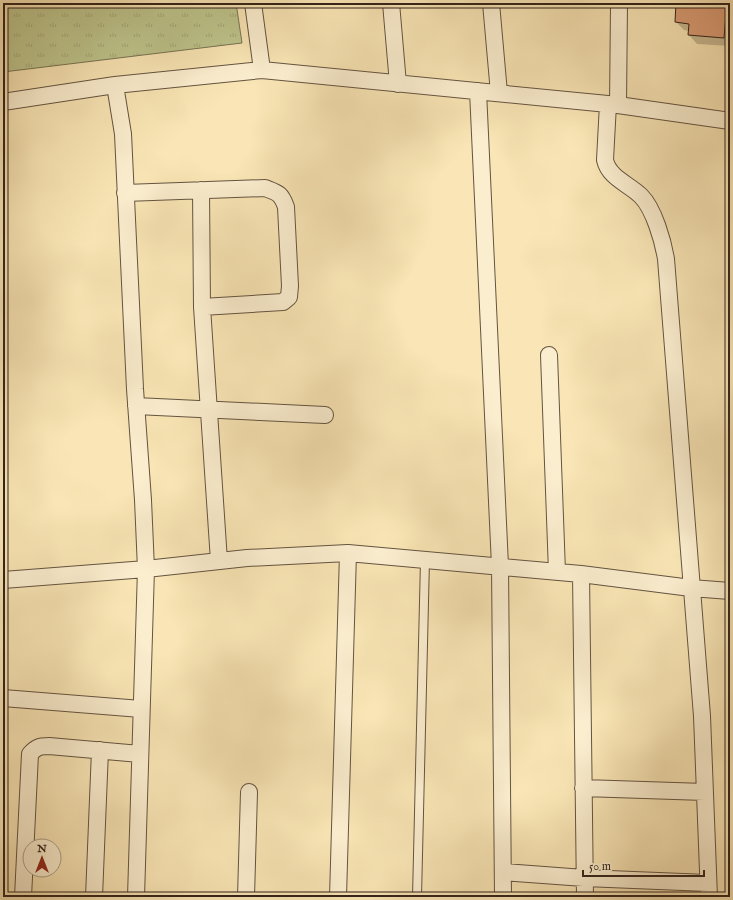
<svg xmlns="http://www.w3.org/2000/svg" width="733" height="900" font-family="'IM FELL English',serif">
<defs>
<pattern id="grass-tufts" width="24" height="20" patternUnits="userSpaceOnUse"><rect width="24" height="20" fill="#bec58d"/><path d="M3 7l-1-3M5 7V3M7 7l1-3M15 17l-1-3M17 17v-4M19 17l1-3" fill="none" stroke="#a4a979"/></pattern>
</defs>
<rect width="100%" height="100%" fill="#f9e5b5"/>
<filter id="stains"><feTurbulence type="fractalNoise" baseFrequency=".005" numOctaves="4"/><feColorMatrix values="0 0 0 0 .2 0 0 0 0 .09 0 0 0 0 .02 0 0 0 .5 -.17"/></filter>
<radialGradient id="worn" r=".72"><stop offset=".6" stop-color="#630" stop-opacity="0"/><stop offset="1" stop-color="#630" stop-opacity=".3"/></radialGradient>
<path fill="url(#grass-tufts)" stroke="#787454" d="M3 3H236L242 43 3 72Z"/>
<path fill="#0003" d="M677 3H727L730 7V46L697 44 689 35V31L684 30 676 22Z"/>
<path fill="#da9c74" stroke="#33231a" d="M676 3H727L724 38 688 35 689 24 675 22Z"/>
<g fill="none" stroke-linecap="round" stroke-linejoin="round">
<defs>
<path id="lane" d="M417 897 425 560"/>
<path id="street" d="M253 3 262 70
M391 3 398 84
M491 3 499 93
M115 85 123 134 135 389 143 500 146 569 247 558 348 553 581 574 691 588 730 591
M478 91 500 566 503 897
M3 102 115 85 262 70 618 105 730 121
M608 104 605 160C609 178 629 184 641 196 654 209 663 241 666 259L702 716 709 897
M618 105 619 3
M201 190 202 307 219 561
M125 193 265 188C278 193 281 193 286 207L290 286 289 297 283 302 202 307
M549 355 557 572
M136 406 325 415
M581 574 585 897
M3 580 146 569 136 897
M3 698 141 709
M583 788 705 792
M503 872 584 878 708 883
M23 897 30 754C36 747 40 746 49 746L140 754
M94 897 100 750
M246 897 249 792
M338 897 348 553"/>
</defs>
<use href="#lane" stroke="#645441" stroke-width="10"/>
<use href="#street" stroke="#645441" stroke-width="18"/>
<use href="#lane" stroke="#fbeecf" stroke-width="8"/>
<use href="#street" stroke="#fbeecf" stroke-width="16"/>
</g>
<rect width="733" height="900" fill="none" stroke="#f9e5b5" stroke-width="16"/>
<rect x="4" y="4" width="725" height="892" fill="none" stroke="#33231a" stroke-width="2"/>
<rect x="8" y="8" width="717" height="884" fill="none" stroke="#33231a"/>
<g transform="translate(42 858)"><circle r="19" fill="#fbeecf" stroke="#ab9d87"/>
<path d="M0-3L7 15L0 10L-7 15Z" fill="#8f2418"/>
<text y="-6" font-size="11" font-weight="bold" text-anchor="middle" fill="#33231a">N</text>
</g>
<path d="M583 870v6h121v-6" fill="none" stroke="#33231a" stroke-width="2"/>
<text x="589" y="870" font-size="12" fill="#33231a" stroke="#fbeecf" stroke-width="3" paint-order="stroke">50 m</text>
<rect width="100%" height="100%" filter="url(#stains)"/>
<rect width="100%" height="100%" fill="url(#worn)"/>
</svg>
